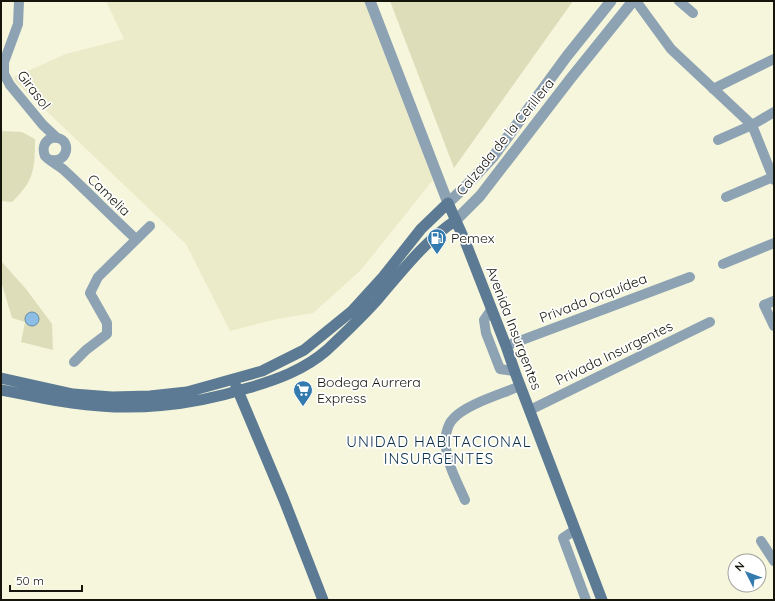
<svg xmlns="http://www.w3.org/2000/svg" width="775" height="601" font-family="Quicksand,sans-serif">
<rect width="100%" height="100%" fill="#f5f6db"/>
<path fill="#ebebc9" d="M106 1H364L433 180 360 271 313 313 277 319 230 331 186 244 15 81 14 77 66 54 124 39Z"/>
<path fill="#dddeb9" d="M390 1H573L454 168Z
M1 131 22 132 35 139C35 169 34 181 12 202L1 201Z
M1 261 26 289 52 324 53 350 21 342 25 322 12 318 1 281Z"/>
<path fill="#8cbde4" stroke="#688ba3" d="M25 319a7 7 0 1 1 14 0a7 7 0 1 1-14 0Z"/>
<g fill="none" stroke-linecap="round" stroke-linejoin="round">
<path stroke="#8da2b3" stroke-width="10" d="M19 1 18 24 4 62V74L10 85 43 125 57 138
M636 1 671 49 752 125 774 180
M679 1 693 13
M713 89 774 59
M718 140 752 125 774 112
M51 160C67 163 72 142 58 138 54 137 50 138 47 141 43 145 43 151 45 156 49 161 60 166 65 171 89 193 112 217 136 239
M726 197 773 177
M723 264 774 243
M774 301 764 305 774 326
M491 310 484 320 486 333 500 369 514 371
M506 346 690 277
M74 362 86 350 107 334V323L90 293 98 277 150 226
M530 410 710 322
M465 500C458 484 448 466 446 448 444 439 447 425 453 419 466 404 502 394 520 386
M575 530 563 538 586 600
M761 541 774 561"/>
<path stroke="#8da2b3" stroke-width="11" d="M370 1 448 203 467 185 493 157 567 56 611 1
M456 220 480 196 571 78 633 1"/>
<path stroke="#5c7a93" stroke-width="11" d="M1 378 73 394 112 397 150 396 187 392 262 371 304 350 352 311 383 277 421 229 448 203 465 241 506 346 516 375 602 600
M236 386 284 500 323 600
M1 390C25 394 48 400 72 403 134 412 189 406 248 388 276 380 304 370 327 350 344 334 362 317 378 299 402 271 425 241 456 220"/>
</g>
<defs>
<symbol id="fuel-pin" viewBox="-11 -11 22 30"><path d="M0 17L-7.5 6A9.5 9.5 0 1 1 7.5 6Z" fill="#337baf" stroke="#fff"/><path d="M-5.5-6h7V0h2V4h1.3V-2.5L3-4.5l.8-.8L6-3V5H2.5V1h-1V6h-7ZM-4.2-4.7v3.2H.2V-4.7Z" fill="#fff"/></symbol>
<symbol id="supermarket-pin" viewBox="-11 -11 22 30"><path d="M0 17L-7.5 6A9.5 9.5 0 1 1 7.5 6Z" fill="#337baf" stroke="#fff"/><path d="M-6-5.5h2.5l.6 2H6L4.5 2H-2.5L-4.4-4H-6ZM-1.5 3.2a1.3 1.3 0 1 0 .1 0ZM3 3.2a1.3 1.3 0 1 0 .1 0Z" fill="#fff"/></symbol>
</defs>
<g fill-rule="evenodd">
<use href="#fuel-pin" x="426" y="227" width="22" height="30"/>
<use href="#supermarket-pin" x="292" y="379" width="22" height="30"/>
</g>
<g text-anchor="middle" stroke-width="3.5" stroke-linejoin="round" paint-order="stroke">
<g font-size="14" fill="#15150b" stroke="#fff">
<text transform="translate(34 90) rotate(53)" y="5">Girasol</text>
<text transform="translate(505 137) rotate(-51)" y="5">Calzada de la Cerillera</text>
<text transform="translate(109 195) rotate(44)" y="5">Camelia</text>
<text transform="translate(593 298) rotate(-21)" y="5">Privada Orquídea</text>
<text transform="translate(514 328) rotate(69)" y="5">Avenida Insurgentes</text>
<text transform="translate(614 353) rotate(-26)" y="5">Privada Insurgentes</text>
</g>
<g font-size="14" fill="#15150b" stroke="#fff" text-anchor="start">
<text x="451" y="243">Pemex</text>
<text x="317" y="387">Bodega Aurrera<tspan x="317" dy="16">Express</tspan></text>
</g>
<g font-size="15" letter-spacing="1" fill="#0d3149" stroke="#fff">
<text x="439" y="447">UNIDAD HABITACIONAL<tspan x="439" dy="17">INSURGENTES</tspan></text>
</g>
</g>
<rect width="775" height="601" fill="none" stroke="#15150b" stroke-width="4"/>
<g transform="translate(747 573) rotate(312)"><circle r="19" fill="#ffffff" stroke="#a1a19d"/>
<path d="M0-3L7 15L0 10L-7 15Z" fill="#337baf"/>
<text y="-6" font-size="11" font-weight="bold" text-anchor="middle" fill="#15150b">N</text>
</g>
<path d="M10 585v6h72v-6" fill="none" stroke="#15150b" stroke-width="2"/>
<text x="16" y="585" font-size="12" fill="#15150b" stroke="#ffffff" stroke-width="3" paint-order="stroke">50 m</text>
</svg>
